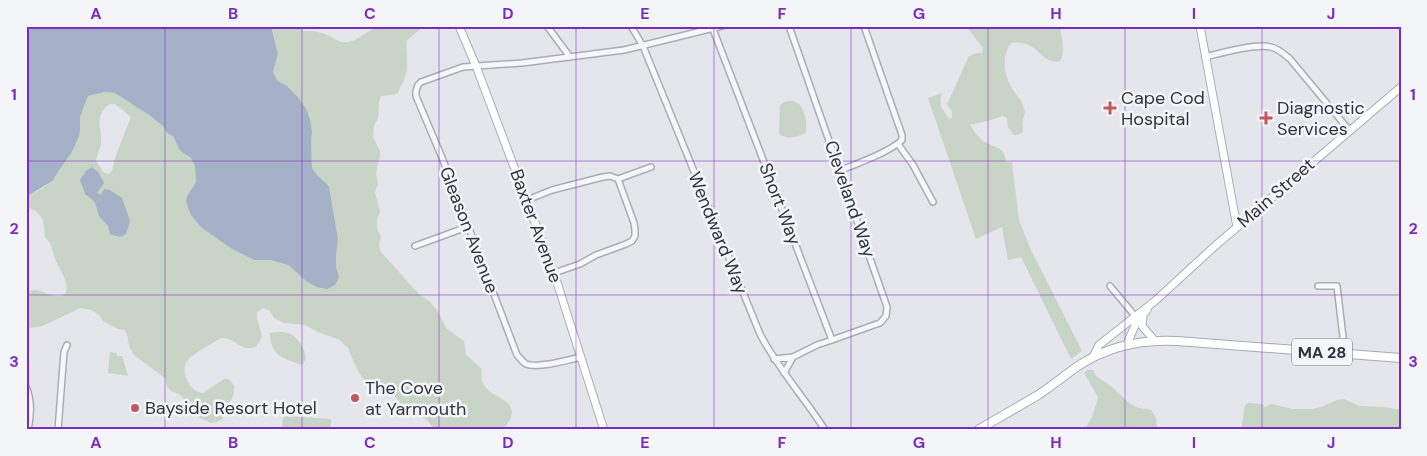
<svg xmlns="http://www.w3.org/2000/svg" width="1427" height="456" font-family="'DM Sans',sans-serif">
<rect width="100%" height="100%" fill="#e4e6eb"/>
<path fill="#c8d4c6" fill-rule="evenodd" d="M271 26H299L304 31H314L325 34 341 42H348L355 40 377 26H424L407 40C405 50 408 59 407 69 406 78 401 85 398 93L393 95 381 96 379 102 378 118 374 126 373 137 380 151V157L377 167 376 174 378 184 375 192 380 211 377 221V228L381 237 379 245 381 252 408 282 419 294 430 302 438 311 446 328 464 341 466 355 482 369C474 400 522 394 510 420 508 423 505 426 503 430H435L428 421 415 412 406 409 401 405 395 396 380 391 363 379 356 367 348 348 340 340 318 332 305 325 284 323 274 318 270 311 263 308 257 312C256 321 261 328 262 337L256 347C239 352 236 338 223 338 218 339 211 344 206 347 191 356 178 362 188 382 192 389 196 392 203 393L224 379H228L231 381 234 386V392L232 398 222 419 217 422 211 423 198 417 192 407 179 394 171 391 167 387 165 378 134 355 129 346 127 334 124 330 118 329 103 321 99 315 91 310 80 308 47 324 39 327 26 328V292C27 292 33 290 34 290 43 290 52 298 61 296 74 292 61 271 58 265 52 255 54 245 45 237 44 221 43 212 26 207V197L43 188 59 172 72 152 80 130V117L88 96 105 92 115 93 149 115 163 126 168 134 173 136 180 151 191 158 195 166 196 182 187 196 202 228 218 239 232 249 254 260H270L288 265 306 281 339 277 336 267V256L338 239 329 186 317 175 312 168 311 142 312 133 297 96 287 86 277 80 273 72 278 54ZM110 104H115L131 117 116 155 112 171 109 174 103 172 96 160C97 155 100 149 101 144 102 128 93 115 110 104Z
M966 26H1060C1061 37 1066 51 1060 61 1040 66 1040 39 1011 43 1001 56 1004 75 1012 88 1016 96 1021 98 1024 108 1026 113 1024 115 1023 120 1022 123 1023 128 1023 132L1018 135H1014L1008 127 1007 118 1003 116 991 120 970 125C975 132 979 140 987 143 998 149 1004 147 1006 162H1012L1019 220 1030 248 1082 351 1071 359 1021 257 1008 260 1002 227 976 239 928 98 942 93C938 105 942 109 949 119L952 118V112L947 104 949 100 969 56 977 53H982L983 48Z
M788 101H793L799 104C806 112 807 123 806 133 797 137 787 140 779 134L780 105 784 102Z
M280 332C282 332 285 332 288 333 298 336 306 350 306 359L302 365C283 359 270 355 270 333Z
M110 352 117 353V356H122L128 376 108 373Z
M1087 370H1093L1096 376 1111 386 1129 403 1139 408 1151 410 1156 418 1157 430H1084C1092 420 1095 409 1098 397L1084 373Z
M1344 399 1359 406 1384 407 1401 410V430H1241L1245 405 1248 403 1262 404 1265 407 1271 404 1293 409H1312L1321 407 1337 400Z
M286 416 331 419V430H282L283 417Z"/>
<path fill="#a4b1c6" d="M26 26H271L278 54 273 72 277 80 287 86 297 96 305 107 310 119 312 133 311 142 312 168 317 175 329 186 338 239 336 256V267L339 277 335 285 327 289 317 287 306 281 288 265 270 260H254L232 249 202 228 191 215 186 202 187 196 196 182 195 166 191 158 180 151 173 136 168 134 163 126 149 115 115 93 105 92 88 96 80 117V130L79 136 72 152 52 181 26 197Z
M92 167 99 173 104 183 97 193 101 195 104 189 110 190 122 198 130 221 126 234 120 237 110 234 108 226 99 216 95 202 85 194 80 180 86 171Z"/>
<g fill="none" stroke-linecap="round" stroke-linejoin="round">
<defs>
<path id="street" d="M547 26 570 57
M631 26 643 46 760 334C778 369 804 397 825 430
M789 26 887 307 886 316 880 323 874 325 832 340
M713 29 832 340 817 345 793 357 774 359
M1205 57C1221 53 1256 43 1271 47 1279 49 1284 54 1290 59L1349 130
M898 144 913 165 933 202
M839 171C858 163 888 153 902 140V135L864 26
M527 200 552 190 603 177 610 176 618 179 651 167
M415 246 467 227
M554 273 580 264 596 255 626 244 632 241 635 236V230L634 223 618 179
M1110 286 1135 316
M1318 286H1337L1343 337 1342 353
M581 357C568 360 538 369 526 364 523 362 520 358 517 355L443 160 416 96V91L418 85 421 82 463 67 522 63 624 50 722 26
M784 373 793 357
M26 387C32 400 31 416 28 430
M58 430 64 352 67 345"/>
<path id="secondary" d="M459 26 476 66 554 273 604 430
M1200 26 1237 227
M1143 316 1142 326 1154 340
M1127 344 1136 323 1147 310
M1093 357 1099 345 1155 301 1215 246 1401 87"/>
<path id="primary" d="M978 430C998 418 1018 407 1038 395 1052 386 1065 375 1078 366 1108 346 1142 339 1177 341L1401 358"/>
</defs>
<use href="#street" stroke="#aaadb5" stroke-width="8"/>
<use href="#secondary" stroke="#aaadb5" stroke-width="9"/>
<use href="#primary" stroke="#a5aab5" stroke-width="10"/>
<use href="#street" stroke="#f7f7f9" stroke-width="5"/>
<use href="#secondary" stroke="#fff" stroke-width="7"/>
<use href="#primary" stroke="#fff" stroke-width="8"/>
</g>
<path fill="none" stroke="#7b2cbf" stroke-width="1" stroke-opacity="0.55" d="M165 26V430M302 26V430M439 26V430M576 26V430M714 26V430M851 26V430M988 26V430M1125 26V430M1262 26V430M26 161H1401M26 295H1401"/>
<g fill="#c1585d" stroke="#f4f5f8" stroke-width="2">
<path d="M1107.5 100.5h5v5h5v5h-5v5h-5v-5h-5v-5h5z"/>
<path d="M1263.5 110.5h5v5h5v5h-5v5h-5v-5h-5v-5h5z"/>
<circle cx="355" cy="398" r="5"/>
<circle cx="135" cy="408" r="5"/>
</g>
<g text-anchor="middle" stroke-width="5" stroke-linejoin="round" paint-order="stroke">
<rect fill="#f4f5f8" stroke="#696d78" stroke-width="1" x="1292" y="338.5" width="60" height="27" rx="4"/>
<g font-size="16" font-weight="bold" fill="#2e3341">
<text x="1322" y="358">MA 28</text>
</g>
<g font-size="18" fill="#2e3341" stroke="#f4f5f8" text-anchor="start">
<text x="1121" y="104">Cape Cod<tspan x="1121" dy="21">Hospital</tspan></text>
<text x="1277" y="114">Diagnostic<tspan x="1277" dy="21">Services</tspan></text>
<text x="365" y="394">The Cove<tspan x="365" dy="21">at Yarmouth</tspan></text>
<text x="145" y="414">Bayside Resort Hotel</text>
</g>
<g font-size="18" fill="#2e3341" stroke="#f4f5f8">
<text transform="translate(1276 193) rotate(-41)" y="6">Main Street</text>
<text transform="translate(850 199) rotate(71)" y="6">Cleveland Way</text>
<text transform="translate(780 204) rotate(69)" y="6">Short Way</text>
<text transform="translate(536 226) rotate(70)" y="6">Baxter Avenue</text>
<text transform="translate(469 230) rotate(69)" y="6">Gleason Avenue</text>
<text transform="translate(718 233) rotate(68)" y="6">Wendward Way</text>
</g>
</g>
<rect width="1427" height="456" fill="none" stroke="#f4f5f8" stroke-width="55"/>
<rect x="28" y="28" width="1372" height="400" fill="none" stroke="#7b2cbf" stroke-width="2"/>
<g font-size="16" text-anchor="middle" font-weight="bold" fill="#7b2cbf">
<text x="96" y="19">A</text>
<text x="233" y="19">B</text>
<text x="370" y="19">C</text>
<text x="508" y="19">D</text>
<text x="645" y="19">E</text>
<text x="782" y="19">F</text>
<text x="919" y="19">G</text>
<text x="1056" y="19">H</text>
<text x="1194" y="19">I</text>
<text x="1331" y="19">J</text>
<text x="14" y="100">1</text>
<text x="1413" y="100">1</text>
<text x="14" y="234">2</text>
<text x="1413" y="234">2</text>
<text x="14" y="367">3</text>
<text x="1413" y="367">3</text>
<text x="96" y="448">A</text>
<text x="233" y="448">B</text>
<text x="370" y="448">C</text>
<text x="508" y="448">D</text>
<text x="645" y="448">E</text>
<text x="782" y="448">F</text>
<text x="919" y="448">G</text>
<text x="1056" y="448">H</text>
<text x="1194" y="448">I</text>
<text x="1331" y="448">J</text>
</g>
</svg>
